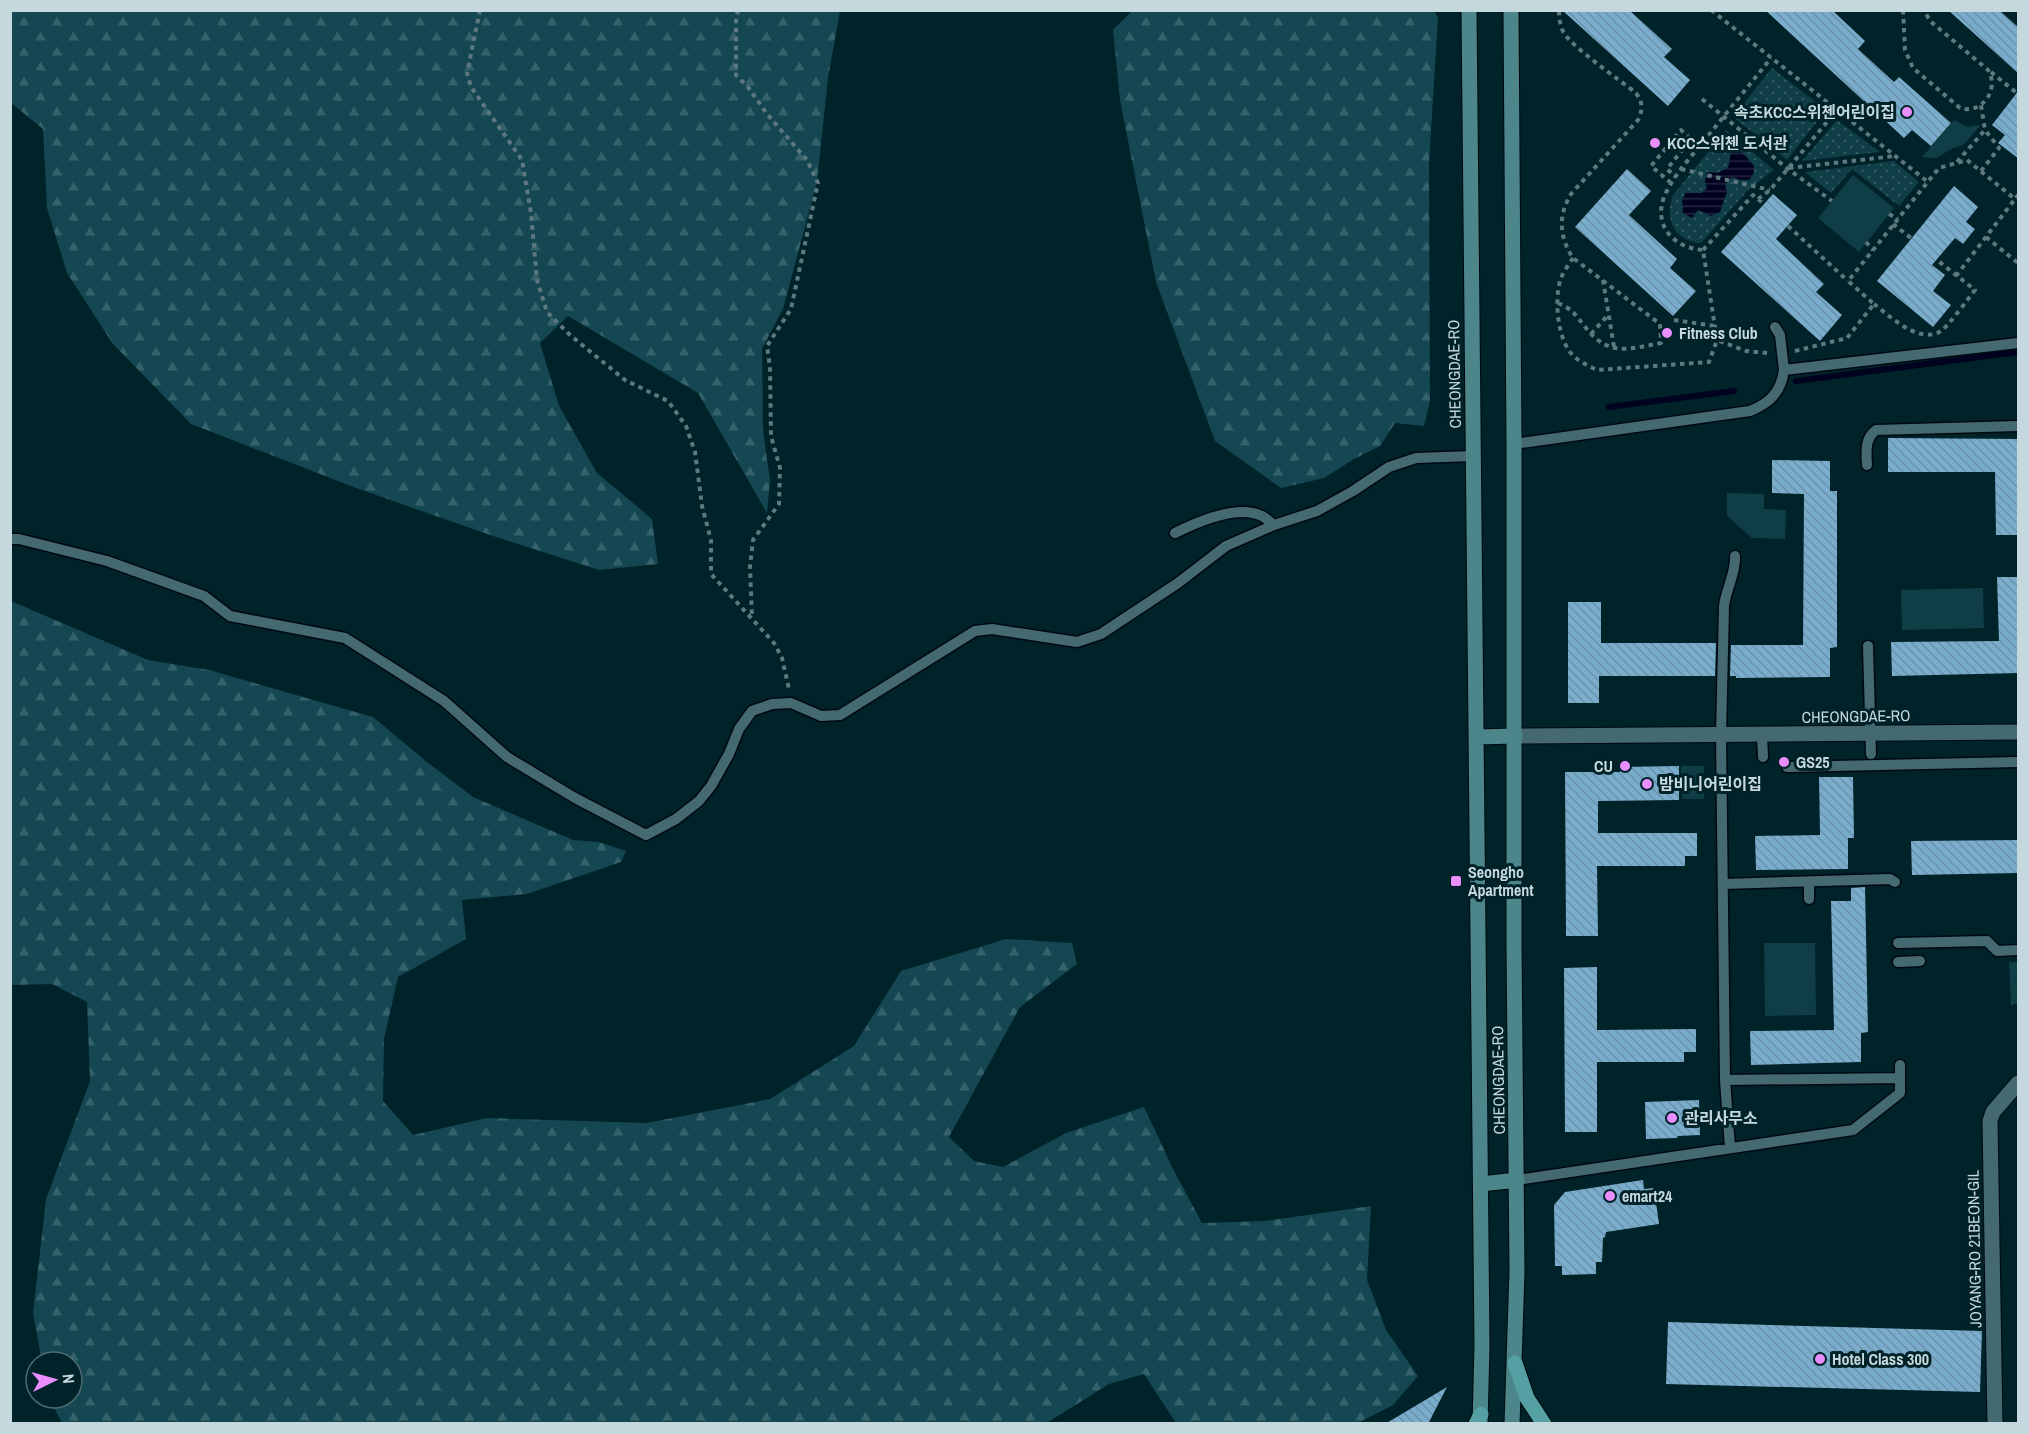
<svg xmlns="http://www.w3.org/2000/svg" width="2029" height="1434" font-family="'Archivo Narrow','Noto Sans KR',sans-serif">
<defs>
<pattern id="grass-dots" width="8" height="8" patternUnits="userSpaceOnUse" patternTransform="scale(1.5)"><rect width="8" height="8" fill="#103e47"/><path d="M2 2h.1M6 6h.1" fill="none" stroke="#315961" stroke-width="1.8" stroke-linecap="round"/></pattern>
<pattern id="forest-firs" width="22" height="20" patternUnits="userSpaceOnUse" patternTransform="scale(1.5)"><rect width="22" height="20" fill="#144752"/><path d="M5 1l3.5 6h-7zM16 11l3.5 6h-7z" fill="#35616a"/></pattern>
<pattern id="water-rules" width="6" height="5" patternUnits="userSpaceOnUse" patternTransform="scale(1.5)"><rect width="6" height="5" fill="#00021f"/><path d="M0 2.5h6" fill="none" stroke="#24263f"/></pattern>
<pattern id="building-back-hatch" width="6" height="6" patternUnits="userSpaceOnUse" patternTransform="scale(1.5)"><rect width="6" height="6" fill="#7aaccb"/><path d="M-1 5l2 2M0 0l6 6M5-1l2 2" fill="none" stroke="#6a91a9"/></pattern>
</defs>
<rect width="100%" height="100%" fill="#002229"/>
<path fill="url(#grass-dots)" d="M1772 68 1826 110 1787 160 1733 117Z
M1837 120 1880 152 1802 161Z
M1726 130 1774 170 1750 188 1701 243C1674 241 1664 219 1673 195Z
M1894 161 1919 182 1899 206 1852 169 1831 193 1805 172Z"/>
<path fill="url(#forest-firs)" d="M10 11H840L828 78 817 182 783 309 762 349 763 432 770 480 767 513 698 393 568 316 540 343 559 406 597 473 652 519 658 564 599 570 493 536 359 489 191 424 113 344 67 273 47 208 43 129 11 103Z
M1132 11H1434L1438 18 1429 163 1430 402 1424 426 1395 423 1380 446 1354 459 1324 478 1281 488 1215 441 1156 282 1120 100 1113 30Z
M11 601 148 660 209 670 373 717 427 762 473 797 573 840 599 842 626 851 621 862 527 894 462 900 466 939 398 977 384 1039 383 1101 413 1135 487 1118 647 1123 770 1099 854 1046 901 971 1006 939 1072 943 1077 964 1020 1007 949 1137 974 1161 1003 1167 1066 1133 1144 1107 1174 1171 1202 1223 1264 1221 1371 1206 1367 1280 1386 1330 1418 1376 1393 1405 1358 1423H1176L1144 1374 1109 1384 1045 1424 62 1423 49 1398H72V1362H42L33 1313 46 1199 90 1081 87 1002 52 984 11 985Z"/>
<path fill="#103e47" d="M1954 120 1967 127 1981 125 1963 145 1953 148 1936 158 1922 157Z
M1853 175 1894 208 1859 252 1818 218Z
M1727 493 1764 494V509L1786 510 1785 539 1752 538 1727 516Z
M1983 588 1984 628 1902 630 1901 590Z
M1681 766H1704V799H1682Z
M1815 943 1816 1015 1765 1016 1764 943Z
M2009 962H2018V1002L2011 1006Z"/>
<path fill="url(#water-rules)" d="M1736 151 1743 153 1754 166V173L1749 180H1741L1732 177 1725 184 1727 192 1720 212 1711 216 1698 210 1692 218 1683 213 1682 201 1685 193H1702L1707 188 1705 181 1707 172 1717 173 1728 168 1731 152Z"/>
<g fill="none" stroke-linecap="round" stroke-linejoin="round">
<path stroke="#00021f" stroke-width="6" d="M1796 381 2018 352
M1609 407 1734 391"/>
</g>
<path fill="url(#building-back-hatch)" d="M1562 10H1629L1672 49 1664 57 1690 80 1668 106Z
M1765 10H1832L1865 41 1858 49 1894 82 1899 77 1951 123 1931 146 1912 130 1904 138Z
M1948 10H1999L2019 28V74Z
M2019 90V159L1998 143 2005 135 1992 125Z
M1627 169 1651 191 1629 215 1677 259 1670 268 1696 291 1673 316 1575 227Z
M1954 186 1978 207 1966 222 1975 229 1963 244 1955 238 1932 265 1945 275 1933 291 1951 305 1933 327 1877 281Z
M1773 194 1797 215 1776 239 1824 284 1816 292 1842 315 1820 341 1721 252Z
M1888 438 2019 439V535H1996L1995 472H1888Z
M1772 460 1830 461V491H1837V647L1830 648V677L1736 678V676H1730L1731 645H1803L1804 494 1772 493Z
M1997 577H2019V673L1892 676 1891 642 1999 641Z
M1568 602H1601V643H1716L1715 676H1599V703H1568Z
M1679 766V800L1598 801V833H1697V856H1685V866H1597L1598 936H1566L1565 772H1620V767Z
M1819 777H1853L1854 838H1848V869L1756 870 1755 836 1820 835Z
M2019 840V873L1912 875 1911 841Z
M1865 887 1868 1032 1861 1033V1062L1751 1065 1750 1031 1834 1030 1831 901H1851V888Z
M1597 967V1030L1696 1029V1052H1684V1062H1597V1132H1565L1564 968Z
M1699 1100 1700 1135 1678 1136 1677 1138 1646 1139 1645 1102Z
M1643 1180 1644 1189 1654 1188 1659 1224 1606 1232 1605 1237 1603 1238 1602 1262H1596V1274L1562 1275V1266H1555L1554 1205 1565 1192Z
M1668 1322 1982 1331 1980 1392 1666 1384Z
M1447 1387 1428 1424H1385Z"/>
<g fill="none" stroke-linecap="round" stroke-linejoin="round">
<defs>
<path id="lane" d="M1775 327 1780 335 1784 370
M1514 444 1750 411C1770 403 1781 392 1784 370L2018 343
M1867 465C1866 451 1865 438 1876 430L2018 426
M1175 533C1197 522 1238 504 1262 516 1266 518 1270 522 1274 525
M10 539H19L107 561 204 596 230 616 345 638 444 701 507 757 575 798 646 835 676 819 699 801 711 786 729 754 739 729 752 711 772 704 791 703 821 716 840 715 975 631 992 629 1077 642 1101 634 1178 583 1226 546 1274 525 1317 511 1353 491 1389 467 1416 458 1473 456
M1868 646 1871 754
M1762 735 1763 757
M1787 767 2018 762
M1809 882V899
M1723 884 1890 879 1895 882
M1898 943 1987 941 1997 951 2018 950
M1898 962 1920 961
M1725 1080 1900 1078
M1730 1148 1725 1080 1721 735 1724 606C1726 589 1736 573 1735 556
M1517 1180 1853 1130 1900 1093V1065"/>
<path id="street" d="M1515 736 2018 732
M1995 1424 1990 1121 1993 1112 2018 1083"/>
<path id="secondary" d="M1469 10 1482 1346 1480 1424
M1511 10 1514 444V944L1517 1271 1512 1424
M1477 737 1515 736
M1481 1184 1517 1180"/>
<path id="primary" d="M1515 1363 1527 1398 1544 1424
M1476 1424 1481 1414"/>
</defs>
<use href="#lane" stroke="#000a10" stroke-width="13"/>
<use href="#street" stroke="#000a10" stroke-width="17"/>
<use href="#secondary" stroke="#000a10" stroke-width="17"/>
<use href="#primary" stroke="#000a10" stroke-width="17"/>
<path stroke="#5d787e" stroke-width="4" stroke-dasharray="4.5 4.5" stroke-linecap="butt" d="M480 10 467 73 471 87 522 160 531 213 537 280 547 312 570 335 625 380 668 401 686 426 695 452 702 506 711 540V574L774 643 782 658 789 689
M738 10 736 20V75L748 87 767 114 807 160 818 183 791 309 767 346 770 367 771 436 780 468 779 504 753 540 750 566 752 618
M1711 10 1928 182
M1903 10 1905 50 1913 68 1960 108C1982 115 2000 89 1988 70L1930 21 1924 10
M1991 72 2018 94
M1702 99 1788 169 1832 201
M1957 162 1985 130 1981 105
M1789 168 1895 156
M1681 169 1770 190
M1981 171 1999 148 1985 130
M1671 183 1651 166 1681 130 1691 139 1667 169 1676 177
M1758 199 1770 190 1837 110
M1889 214 1898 219
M1893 224 1911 238
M1788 226 1848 281
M1986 237 2018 263
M1866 242 1873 250
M1703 250 1753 195 1764 204
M1573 258C1569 264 1564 271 1561 278 1554 297 1557 335 1570 352 1577 361 1587 365 1597 370L1709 362 1717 340
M1956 276 2015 199
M1603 280 1614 347
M1558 303C1573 309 1576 316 1586 328 1609 357 1629 349 1661 343L1660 324 1573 258C1559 237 1558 215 1571 194L1638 120C1643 109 1643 103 1636 93 1621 81 1572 47 1564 33 1560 27 1559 18 1559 10
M1874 304C1890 316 1919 345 1941 331 1949 325 1968 299 1975 290L1937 260
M1674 320 1715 326
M1591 334 1608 315
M1795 351 1847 338 1874 304 1848 281 1939 168 1967 160 2015 199 2018 195
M1767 353 1746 351 1717 340 1703 250C1675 248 1653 227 1664 197 1673 176 1690 158 1704 141 1726 113 1749 86 1771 58"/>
<use href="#lane" stroke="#446971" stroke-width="10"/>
<use href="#street" stroke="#446971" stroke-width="15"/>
<use href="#secondary" stroke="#4c858a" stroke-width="15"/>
<use href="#primary" stroke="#55a0a2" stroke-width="15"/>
</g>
<g fill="#ea8dfd" stroke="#002229" stroke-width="2">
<circle cx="1907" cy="112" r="6"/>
<circle cx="1655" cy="143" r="6"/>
<circle cx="1667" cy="333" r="6"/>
<circle cx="1784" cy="762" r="6"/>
<circle cx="1625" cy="766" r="6"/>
<circle cx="1647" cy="784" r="6"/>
<rect x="1450" y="875" width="12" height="12" rx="3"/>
<circle cx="1672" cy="1118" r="6"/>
<circle cx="1610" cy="1196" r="6"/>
<circle cx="1820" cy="1359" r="6"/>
</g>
<g text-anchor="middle" stroke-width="6" stroke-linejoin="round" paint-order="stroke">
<g font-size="16" font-weight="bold" fill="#c5d8dd" stroke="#002229" text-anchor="start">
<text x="1895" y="118" text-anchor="end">속초KCC스위첸어린이집</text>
<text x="1667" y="149">KCC스위첸 도서관</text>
<text x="1679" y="339">Fitness Club</text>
<text x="1796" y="768">GS25</text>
<text x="1613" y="772" text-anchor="end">CU</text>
<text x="1659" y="790">밤비니어린이집</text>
<text x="1468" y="878">Seongho<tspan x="1468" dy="18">Apartment</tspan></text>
<text x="1684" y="1124">관리사무소</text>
<text x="1622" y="1202">emart24</text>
<text x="1832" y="1365">Hotel Class 300</text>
</g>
<g font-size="16" fill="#c5d8dd" stroke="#002229">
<text transform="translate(1454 374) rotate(-91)" y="6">CHEONGDAE-RO</text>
<text transform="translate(1856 716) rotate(-1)" y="6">CHEONGDAE-RO</text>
<text transform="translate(1498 1080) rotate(-91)" y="6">CHEONGDAE-RO</text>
<text transform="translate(1974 1249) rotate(-91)" y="6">JOYANG-RO 21BEON-GIL</text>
</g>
</g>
<rect width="2029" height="1434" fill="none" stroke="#c5d8dd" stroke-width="24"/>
<g transform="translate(54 1380) rotate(85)"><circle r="28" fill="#002229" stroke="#4f6b71" stroke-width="1.5"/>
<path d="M0-4.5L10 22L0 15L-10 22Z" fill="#ea8dfd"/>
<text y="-9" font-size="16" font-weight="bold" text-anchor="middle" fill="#c5d8dd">N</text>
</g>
</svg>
